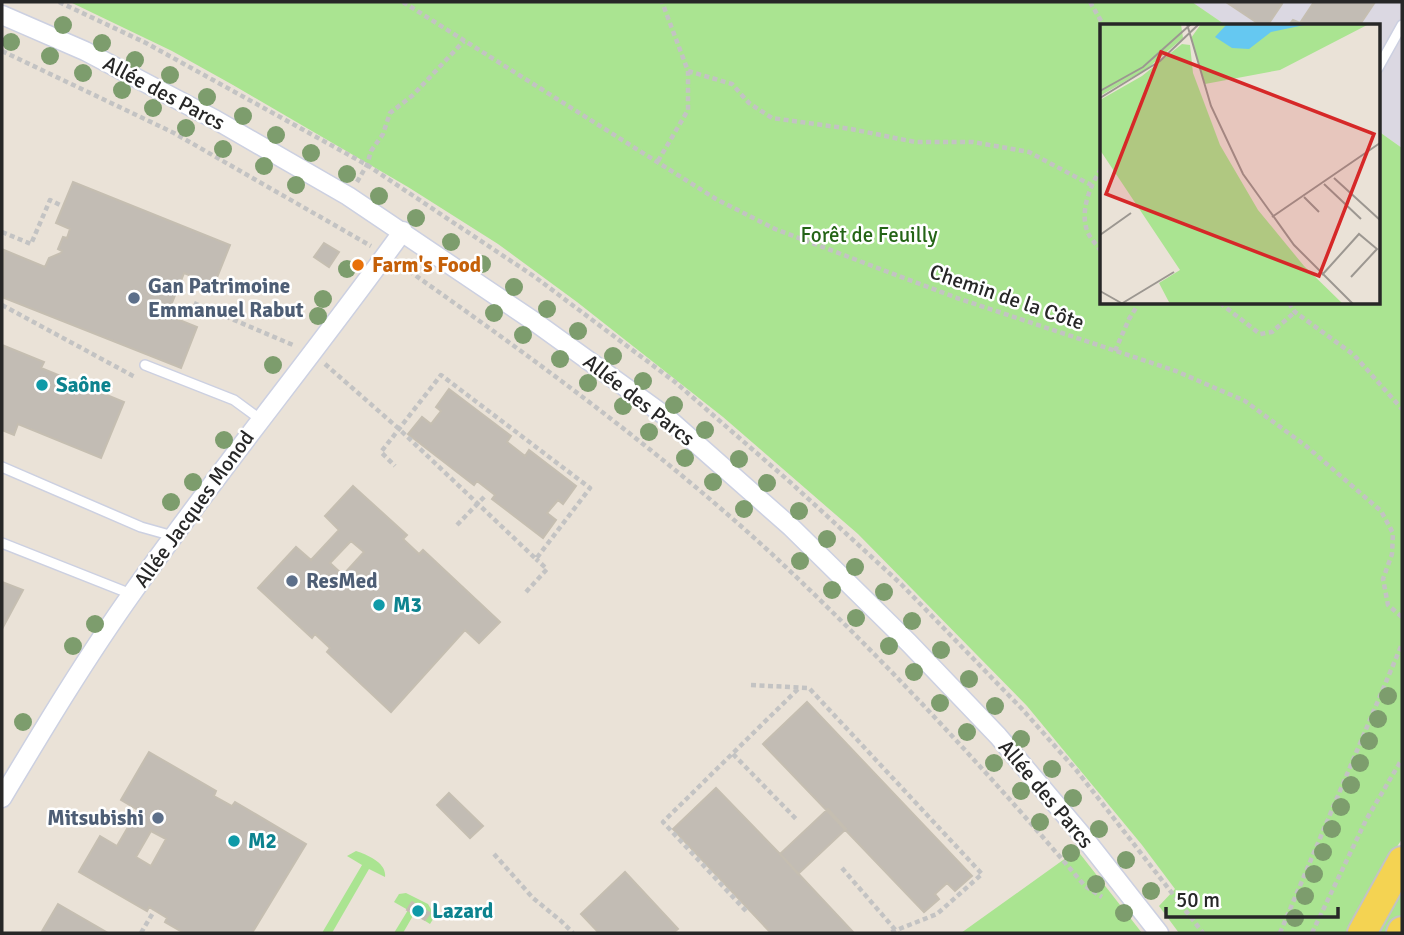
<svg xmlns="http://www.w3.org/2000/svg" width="1404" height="935" font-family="Signika,sans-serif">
<rect width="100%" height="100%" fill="#eae2d7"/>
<path fill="#dbd8e2" d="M1192 2H1402V148L1378 131V26H1227Z"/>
<path fill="#aae491" d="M70 2H1192L1227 26H1101V303H1378V131L1402 148V839L1383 868 1348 933H1179L1159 906 1175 889 1142 845 1027 706 858 534 723 417 577 302 498 244 408 187 233 85 172 51Z
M1077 850 1142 933H961Z
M356 851C368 855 387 863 385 877L369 869 332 933H322L362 865 347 856Z
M1402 882V933H1373Z
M406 893 428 904 435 916 430 924 414 914 403 933H394L408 910 394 902 399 894Z"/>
<path fill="#c2bcb4" stroke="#c5beb1" stroke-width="2" fill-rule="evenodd" d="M1226 2H1278L1282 4 1267 26H1262Z
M1314 2H1375L1361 23 1365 26H1288L1293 20 1300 23Z
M73 182 230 245 214 285 184 273 167 315 197 327 181 368 2 297 4 250 45 267 49 258 61 253 62 251 58 249 63 237 67 238 70 229 56 223Z
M324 243 339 252 329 267 314 257Z
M2 345 44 362 41 368 124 402 101 458 18 424 14 435 2 430Z
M449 389 511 436 507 442 525 456 529 450 576 486 563 504 558 500 547 513 556 520 543 538 492 499 495 495 477 481 474 485 408 434 422 417 431 424 441 411 436 407Z
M353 486 407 535 403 539 419 554 423 550 500 622 479 643 465 630 391 712 327 652 330 648 315 634 312 638 258 588 296 547 311 560 339 530 325 516ZM351 541 364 552 343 575 330 563Z
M2 582 23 590 2 629Z
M807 702 972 876 955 891 947 883 935 894 939 899 924 912 763 744Z
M149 752 216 791 214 796 232 806 235 802 306 844 252 933H184L165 922 167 918 149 907 147 911 79 872 100 836 117 846 138 810 121 800ZM151 831 166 839 151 866 136 857Z
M716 788 780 854 854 933H771L673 829Z
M449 793 483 826 470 838 437 805Z
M828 809 846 829 798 874 780 854Z
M625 872 678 929 673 933H599L581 914Z
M412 902 430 913 425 920 407 910Z
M58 904 108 933H41Z"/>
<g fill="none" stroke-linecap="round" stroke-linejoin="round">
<defs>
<path id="service" d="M1378 68 1402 25
M145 365 234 400 260 419
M2 467 141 527 173 536
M2 543 131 594"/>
<path id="minor" d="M2 15 85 51 216 120 348 196 535 322 664 415 791 527 909 643 998 736 1082 835 1159 933
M2 798C44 728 86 658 133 592 220 469 315 353 403 231"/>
<path id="primary" d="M1362 933 1402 861
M1401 933 1402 931"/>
</defs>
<use href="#service" stroke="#ccd0e1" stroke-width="12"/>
<use href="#minor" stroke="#ccd0e1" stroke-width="21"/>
<use href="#primary" stroke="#c3c3c3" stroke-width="32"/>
<path stroke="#c3c3c3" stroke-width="4.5" stroke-dasharray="5 3.5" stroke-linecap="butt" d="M59 2 146 43 367 165 535 277 675 382 790 482 901 584 1022 709 1077 771 1203 933
M403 2 716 199 775 229 957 298 1176 371 1245 401 1306 446 1381 511 1393 533 1392 554 1383 579 1388 605 1402 617
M1090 2 1104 26
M2 51 174 133 371 246
M688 71 732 84 749 103 772 118 851 129 915 142H973L1029 152 1091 185
M658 161 688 110V71L662 2
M1101 169C1090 186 1079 212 1088 233 1091 239 1097 245 1101 251
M357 182 367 165 371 151 383 134 390 113 413 95 464 41
M2 232 31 244 50 200 60 205
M402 266C530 356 658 449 773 555 884 659 986 770 1085 886L1102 897
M194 303 293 345
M1220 303 1260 334 1272 332 1295 312
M1289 303 1295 312 1354 355 1402 409
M2 305 135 377
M1115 351 1129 319 1139 303
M325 364 398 428 536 559 590 488 441 375 381 452 395 466
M457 525 486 495
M526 592 547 569 536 559
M751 685 809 688 982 874 937 914 889 933
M733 754 798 821
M494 854 533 898 561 921 573 933
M842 868 898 933
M746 911 663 822 799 688
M141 933 154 911
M1280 933 1402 644
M1312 933 1366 820 1402 759"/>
<use href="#service" stroke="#fff" stroke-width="9"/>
<use href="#minor" stroke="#fff" stroke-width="18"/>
<use href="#primary" stroke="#f4d352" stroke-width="28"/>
</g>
<g fill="#7d9d6d">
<circle cx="63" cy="25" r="9"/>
<circle cx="11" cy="42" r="9"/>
<circle cx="102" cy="43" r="9"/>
<circle cx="50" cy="56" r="9"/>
<circle cx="135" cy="60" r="9"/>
<circle cx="83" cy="73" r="9"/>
<circle cx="170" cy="75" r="9"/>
<circle cx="122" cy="90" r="9"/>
<circle cx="207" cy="97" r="9"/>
<circle cx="153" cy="108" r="9"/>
<circle cx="243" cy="116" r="9"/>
<circle cx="186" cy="128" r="9"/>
<circle cx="276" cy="135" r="9"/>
<circle cx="223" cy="149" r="9"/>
<circle cx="311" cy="153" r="9"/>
<circle cx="264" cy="166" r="9"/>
<circle cx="347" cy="174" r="9"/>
<circle cx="296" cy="185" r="9"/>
<circle cx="379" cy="196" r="9"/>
<circle cx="416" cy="218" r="9"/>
<circle cx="451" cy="242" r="9"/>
<circle cx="482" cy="264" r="9"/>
<circle cx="347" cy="269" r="9"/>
<circle cx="514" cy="287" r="9"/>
<circle cx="323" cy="299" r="9"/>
<circle cx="547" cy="309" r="9"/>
<circle cx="494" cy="313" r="9"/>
<circle cx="318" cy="316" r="9"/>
<circle cx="578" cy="331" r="9"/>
<circle cx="523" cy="335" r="9"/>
<circle cx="613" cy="356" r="9"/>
<circle cx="560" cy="359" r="9"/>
<circle cx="273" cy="365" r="9"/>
<circle cx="643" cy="381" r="9"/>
<circle cx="588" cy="383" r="9"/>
<circle cx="674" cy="405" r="9"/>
<circle cx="623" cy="406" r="9"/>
<circle cx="705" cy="430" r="9"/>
<circle cx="649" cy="432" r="9"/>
<circle cx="224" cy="440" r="9"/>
<circle cx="685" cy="458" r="9"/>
<circle cx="739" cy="459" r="9"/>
<circle cx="193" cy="482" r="9"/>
<circle cx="713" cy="482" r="9"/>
<circle cx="767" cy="483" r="9"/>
<circle cx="171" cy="502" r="9"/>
<circle cx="744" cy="509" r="9"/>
<circle cx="799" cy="511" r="9"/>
<circle cx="827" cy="539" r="9"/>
<circle cx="800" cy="561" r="9"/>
<circle cx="855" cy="567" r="9"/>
<circle cx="832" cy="590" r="9"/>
<circle cx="884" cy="592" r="9"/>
<circle cx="856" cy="618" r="9"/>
<circle cx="912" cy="621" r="9"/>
<circle cx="95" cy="624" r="9"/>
<circle cx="73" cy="646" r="9"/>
<circle cx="889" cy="646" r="9"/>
<circle cx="941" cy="650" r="9"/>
<circle cx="914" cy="672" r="9"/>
<circle cx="969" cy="679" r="9"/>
<circle cx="1388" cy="696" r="9"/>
<circle cx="940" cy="703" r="9"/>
<circle cx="995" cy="706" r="9"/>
<circle cx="1378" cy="719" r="9"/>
<circle cx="23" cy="722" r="9"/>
<circle cx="967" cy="732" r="9"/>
<circle cx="1021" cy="739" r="9"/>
<circle cx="1369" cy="741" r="9"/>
<circle cx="994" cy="763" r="9"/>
<circle cx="1360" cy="763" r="9"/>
<circle cx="1052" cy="769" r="9"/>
<circle cx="1351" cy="785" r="9"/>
<circle cx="1021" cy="791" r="9"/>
<circle cx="1073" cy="798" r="9"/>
<circle cx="1341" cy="807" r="9"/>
<circle cx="1040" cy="822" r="9"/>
<circle cx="1099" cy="829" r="9"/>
<circle cx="1332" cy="829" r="9"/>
<circle cx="1323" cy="852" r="9"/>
<circle cx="1071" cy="853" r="9"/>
<circle cx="1126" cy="860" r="9"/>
<circle cx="1314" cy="874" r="9"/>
<circle cx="1096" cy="884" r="9"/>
<circle cx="1151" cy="891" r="9"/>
<circle cx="1305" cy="896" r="9"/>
<circle cx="1124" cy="913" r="9"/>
<circle cx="1295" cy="918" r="9"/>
</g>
<circle fill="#e8710a" stroke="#fff" stroke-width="2.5" cx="358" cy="265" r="7"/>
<g fill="#5c6f8a" stroke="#fff" stroke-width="2.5">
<circle cx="134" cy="298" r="7"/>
<circle cx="292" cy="581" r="7"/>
<circle cx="158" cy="818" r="7"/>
</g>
<g fill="#0f9aa8" stroke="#fff" stroke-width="2.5">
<circle cx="42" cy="385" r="7"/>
<circle cx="379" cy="605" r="7"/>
<circle cx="234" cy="841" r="7"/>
<circle cx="418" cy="911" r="7"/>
</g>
<g text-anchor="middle" stroke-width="5" stroke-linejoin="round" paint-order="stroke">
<g font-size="21" fill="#272727" stroke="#fff">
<text transform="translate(164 93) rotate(28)" y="7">Allée des Parcs</text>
<text transform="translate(1007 297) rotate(19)" y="7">Chemin de la Côte</text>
<text transform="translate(639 400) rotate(38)" y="7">Allée des Parcs</text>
<text transform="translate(194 509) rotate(-54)" y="7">Allée Jacques Monod</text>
<text transform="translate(1046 794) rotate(50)" y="7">Allée des Parcs</text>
</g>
<g font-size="21" fill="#246416" stroke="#fff">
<text x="869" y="242">Forêt de Feuilly</text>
</g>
<g font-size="21" font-weight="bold" fill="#c56008" stroke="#fff" text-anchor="start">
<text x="372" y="272">Farm's Food</text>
</g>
<g font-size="21" font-weight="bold" fill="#4e5e75" stroke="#fff" text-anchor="start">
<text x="148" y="293">Gan Patrimoine<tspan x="148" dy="24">Emmanuel Rabut</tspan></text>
<text x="306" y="588">ResMed</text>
<text x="144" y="825" text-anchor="end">Mitsubishi</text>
</g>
<g font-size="21" font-weight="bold" fill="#0d838f" stroke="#fff" text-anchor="start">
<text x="56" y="392">Saône</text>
<text x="393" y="612">M3</text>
<text x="248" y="848">M2</text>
<text x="432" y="918">Lazard</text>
</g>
</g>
<g transform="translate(1100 24)">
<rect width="280" height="280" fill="#eae2d7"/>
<path d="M0 0H81L83 14 48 44 0 72ZM101 0H269L180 46 105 60 91 14ZM82 20 90 21 93 49 120 121 158 186 204 242 243 280H70L59 259 80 246 0 126V76L42 52Z" fill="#aae491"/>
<path d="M127 0H209L171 8 149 25 132 24 115 13Z" fill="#65c8f1"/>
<path fill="none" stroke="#9c9791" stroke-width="2" d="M87 0 111 82 143 150 194 221 253 280M0 67 43 43 91 0M0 74 60 37 99 0M234 154 280 196M224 160 261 195M204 173 219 188M172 193 280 119M0 211 31 189M222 251 259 210 277 225 251 253M0 267 23 280M21 280 74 248"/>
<path fill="#d62828" fill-opacity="0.15" stroke="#d62828" stroke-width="3.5" d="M61 28 274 110 219 252 6 170Z"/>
<rect width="280" height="280" fill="none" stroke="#272727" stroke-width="3.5"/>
</g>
<rect width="1404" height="935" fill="none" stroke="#272727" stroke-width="7"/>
<path d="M1166 907v10h172v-10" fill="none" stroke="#272727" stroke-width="3.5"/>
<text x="1176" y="907" font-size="21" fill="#272727" stroke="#ffffff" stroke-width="5" paint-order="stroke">50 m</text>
</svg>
